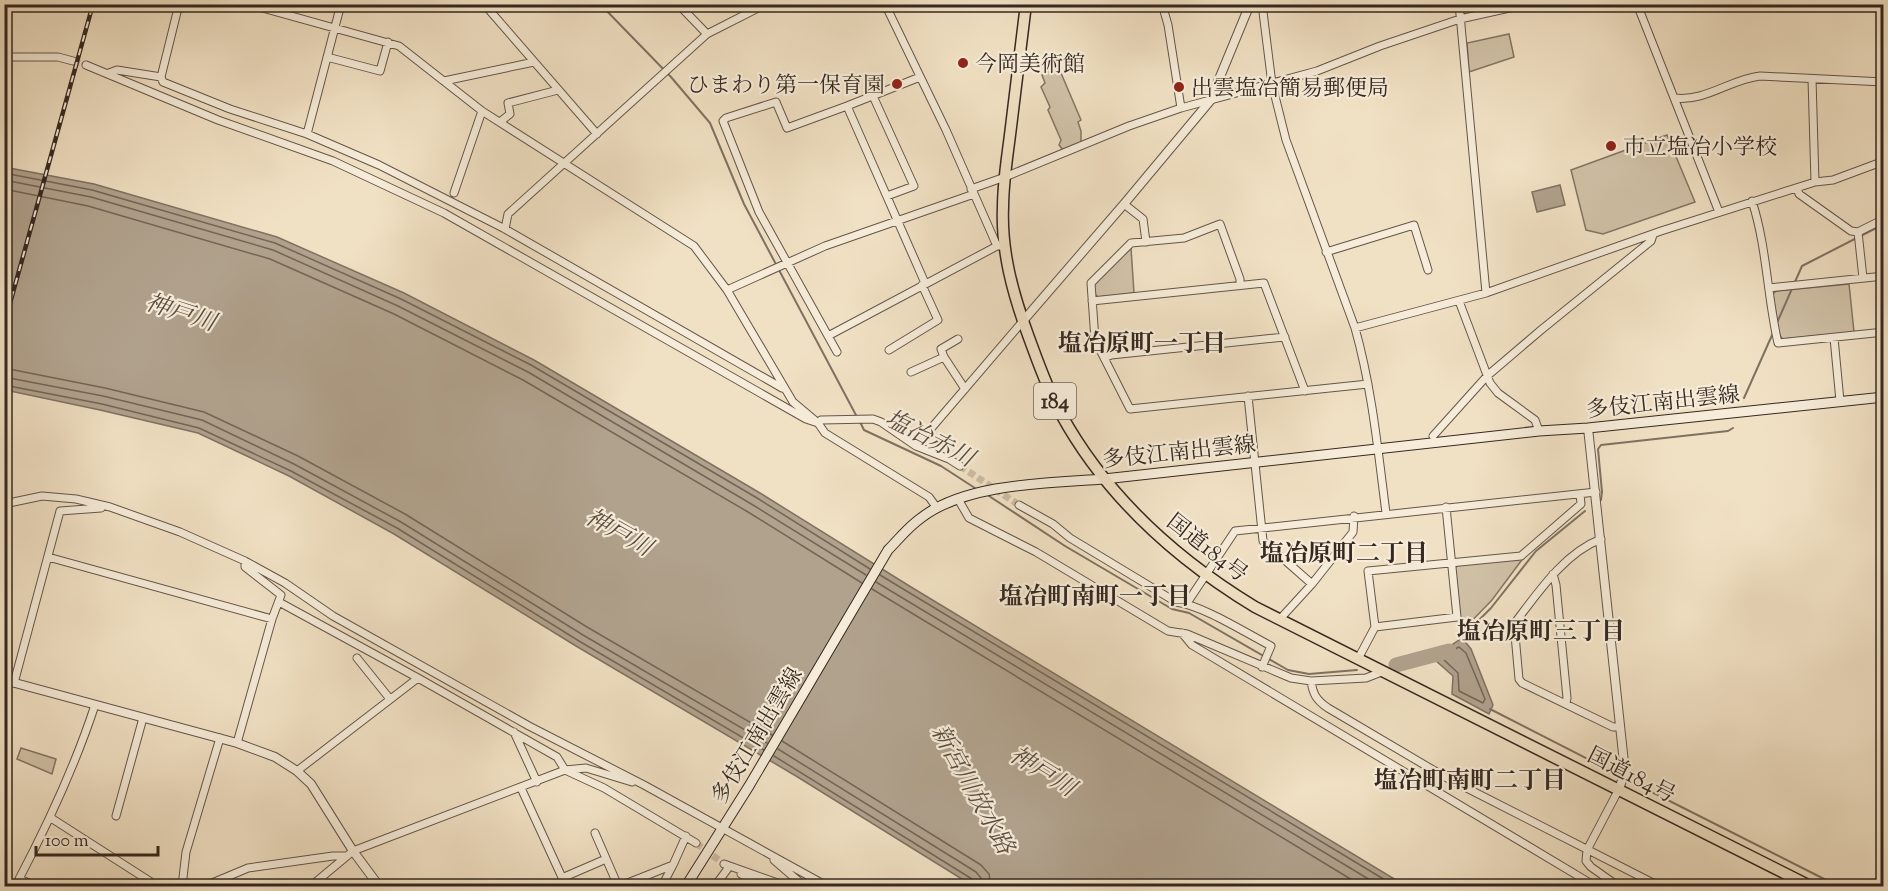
<svg xmlns="http://www.w3.org/2000/svg" width="1888" height="891" font-family="'Sorts Mill Goudy','Noto Serif JP',serif">
<rect width="100%" height="100%" fill="#f1e1c4"/>
<filter id="stains"><feTurbulence type="fractalNoise" baseFrequency=".00333" numOctaves="4"/><feColorMatrix values="0 0 0 0 .2 0 0 0 0 .09 0 0 0 0 .02 0 0 0 .5 -.17"/></filter>
<radialGradient id="worn" r=".72"><stop offset=".6" stop-color="#630" stop-opacity="0"/><stop offset="1" stop-color="#630" stop-opacity=".3"/></radialGradient>
<path fill="#d1c2a8" stroke="#837564" stroke-width="1.5" d="M1509 34 1514 57 1469 72 1467 43Z
M1058 66 1081 120 1078 122 1081 131V144L1064 151 1059 145 1061 140 1048 110 1050 107 1041 87 1045 83 1042 75Z
M1667 135 1695 202 1603 234 1586 230 1571 170Z
M1131 248 1134 293 1098 297 1095 294 1094 284Z
M1849 284 1854 332 1783 339 1779 335 1773 294 1776 291Z
M1524 557 1492 600 1462 631 1455 568 1458 565Z
M21 748 56 759 52 774 17 759Z"/>
<path fill="#b1a28d" stroke="#7f7162" stroke-width="1.5" d="M4 167 94 184 277 237 404 293 534 360 760 493 911 587 1406 886H973L796 776 576 646 394 534 289 476 198 433 100 410 5 390Z
M1560 185 1565 205 1537 212 1532 192Z
M1462 638 1471 649 1493 705 1489 714 1452 694 1453 676 1435 660 1430 652 1450 646Z"/>
<g fill="none" stroke-linecap="round" stroke-linejoin="round">
<path stroke="#736557" stroke-width="1.5" d="M4 173 92 190 275 243 401 299 531 365 757 498 870 569
M4 180 91 197 273 250 398 306 528 372 753 505 866 575
M4 189 88 206 270 259 394 314 523 380 748 512 862 583
M4 368 105 388 204 412 298 456 405 514 587 627 772 735
M4 377 103 396 202 420 294 464 401 522 583 635 767 743
M4 385 102 404 199 428 291 471 397 528 579 641 764 750
M880 575 1395 886
M876 582 1380 886
M872 589 1362 886
M1459 647 1466 653 1485 699 1483 703 1459 691 1458 673 1442 658 1443 655Z
M782 741 981 865 989 874 991 886
M778 749 976 872 981 878 982 886
M774 756 972 879 975 886"/>
<path stroke="#7f7162" stroke-width="2" d="M600 4 671 77 710 123 744 204 857 417
M1776 325 1802 266 1884 224
M1744 398 1773 333
M860 422 864 430 941 466 978 490
M986 494 1065 546 1172 609 1189 613 1288 670 1309 674 1357 670
M1601 500 1602 492 1598 449 1601 445 1728 431 1733 428
M1461 638 1491 608 1536 551 1585 511
M1490 709 1621 776
M1626 779 1838 886"/>
<path stroke="#b1a28d" stroke-width="15" d="M1396 665 1449 651"/>
<path stroke="#cbbca3" stroke-width="7" stroke-dasharray="7 3.5" stroke-linecap="butt" d="M73 61 86 65
M960 466 1019 505
M696 843 724 864"/>
<defs>
<path id="minor" d="M179 4 161 77 163 82 230 109 307 134 379 165 505 229 782 388
M248 4 399 46 482 111 694 246 727 290 793 402 818 423 825 433 929 497 937 508
M484 4 597 134
M678 4 707 34
M885 4 946 130 997 246H1004
M1162 4 1168 25 1181 108
M1262 4 1272 84 1286 140 1355 328C1372 388 1378 451 1386 513
M1459 4 1486 293
M1637 4 1719 212
M1879 4 1884 22
M4 57H58L73 61
M327 57 380 71 388 42
M86 65 218 120 333 161 444 213 806 419 818 423 821 420 873 419 881 422 916 446 949 459 960 466
M109 73 117 70 161 77
M920 77 847 106 925 283
M444 81 534 62
M873 96 914 186 887 196
M1675 98C1705 102 1731 79 1760 76L1884 82
M500 122 510 114 508 103 558 90
M307 134 341 4
M1815 182 1833 180 1884 161
M1797 188 1799 194 1851 231 1858 232
M971 189 1005 177 1129 126 1181 108 1317 71 1380 46 1460 19 1528 4
M454 193 482 111
M1752 201C1767 247 1767 296 1778 343L1884 332
M1124 204 1143 219 1146 242
M505 229 508 214 707 34 766 4
M1326 252 1414 225 1428 270
M1863 278 1858 232 1884 219
M1240 285V279L1220 224 1184 238 1131 243 1091 283 1095 340 1130 409 1368 384
M1769 288 1884 276
M727 290 825 246 974 194
M1092 301 1264 283 1305 391
M1459 301 1490 383 1498 393 1535 420 1539 431
M1355 328 1486 293 1661 231 1815 182 1812 79
M828 336 997 246
M1834 338 1840 401
M889 350 938 320 922 285
M837 352 759 212 723 121 726 118 776 102 787 128 847 106
M944 357 941 349 958 339
M1104 358 1111 355 1285 337
M911 372 944 357 965 389
M1248 396 1263 541 1312 584
M1433 436 1487 376 1541 330 1651 241 1653 235
M916 446 1023 321
M958 499 969 518 1036 552 1168 631 1187 634 1291 678 1311 681 1366 678 1384 671
M4 504 42 496 76 499 110 507 180 532 245 561 285 583 333 616 529 726 644 785 827 886
M1019 505 1053 524 1070 538 1176 602C1204 606 1244 632 1271 646L1262 667
M1601 539C1564 553 1537 594 1514 624L1519 679 1522 683 1613 727H1620
M48 557 272 619
M1553 574 1556 585 1567 698 1566 704
M279 602 418 678
M1187 603 1235 531 1596 492
M1280 619 1312 584 1353 532 1354 516
M1375 627 1457 617 1446 507
M1182 633 1192 645 1595 886
M1359 657 1375 627 1368 571 1521 556 1581 504 1580 494
M357 658 390 699
M1311 681C1313 694 1316 700 1328 708L1445 777 1659 886
M14 683 60 511 101 508
M514 732 537 782
M237 743 272 619 281 595 245 567V561
M297 771 418 678 557 757 565 770 604 788 696 843
M521 788 566 886
M116 816 143 718
M51 818 151 882
M595 833 618 886
M774 860 804 886
M724 864 786 886
M741 874 762 886
M562 878 606 859
M31 886V884L19 879C49 822 75 766 95 705
M182 886 186 852 220 738
M205 886 248 868 333 856H347
M311 886 353 851 565 770 586 768 632 782
M620 886 673 865 686 836
M662 886 673 865
M715 886 729 867
M1618 886 1591 867 1586 861 1587 850 1619 789"/>
<path id="tertiary" d="M1023 321 1124 204 1210 101 1250 4
M1588 428 1625 772 1619 789
M4 680 237 743 275 757 297 771 311 784 353 851 379 886"/>
<path id="secondary" d="M686 886 749 786 888 550C899 539 908 527 921 518 966 483 1049 483 1104 479L1539 431 1588 428 1884 397"/>
<path id="trunk" d="M1026 4C1021 48 1015 91 1010 135 1007 159 1003 183 1003 207 1001 251 1013 294 1028 335 1038 362 1047 389 1061 414 1106 496 1176 559 1255 607L1810 886"/>
</defs>
<use href="#minor" stroke="#64564a" stroke-width="9"/>
<use href="#tertiary" stroke="#64564a" stroke-width="10"/>
<use href="#secondary" stroke="#352821" stroke-width="11"/>
<use href="#trunk" stroke="#352821" stroke-width="13"/>
<use href="#minor" stroke="#f6ecd9" stroke-width="7"/>
<use href="#tertiary" stroke="#f6ecd9" stroke-width="8"/>
<use href="#secondary" stroke="#f6ecd9" stroke-width="9"/>
<use href="#trunk" stroke="#f1e1c4" stroke-width="10"/>
<defs>
<path id="rail" d="M4 325 93 4"/>
</defs>
<use href="#rail" stroke="#352821" stroke-width="4.5"/>
<use href="#rail" stroke="#f6ecd9" stroke-width="2" stroke-dasharray="7" stroke-linecap="butt"/>
</g>
<g fill="#8f2418" stroke="#f6ecd9" stroke-width="2">
<circle cx="963" cy="63" r="6"/>
<circle cx="897" cy="84" r="6"/>
<circle cx="1179" cy="87" r="6"/>
<circle cx="1611" cy="146" r="6"/>
</g>
<g text-anchor="middle" stroke-width="4.5" stroke-linejoin="round" paint-order="stroke">
<rect fill="#f6ecd9" stroke="#6f6358" stroke-width="1.5" x="1034" y="383" width="42" height="36" rx="4.5"/>
<g font-size="21" font-weight="bold" fill="#352821">
<text x="1055" y="408">184</text>
</g>
<g font-size="22" fill="#352821" stroke="#f6ecd9" text-anchor="start">
<text x="975" y="71">今岡美術館</text>
<text x="885" y="92" text-anchor="end">ひまわり第一保育園</text>
<text x="1191" y="95">出雲塩冶簡易郵便局</text>
<text x="1623" y="154">市立塩冶小学校</text>
</g>
<g font-size="22" fill="#352821" stroke="#f6ecd9">
<text transform="translate(1663 401) rotate(-6)" y="8">多伎江南出雲線</text>
<text transform="translate(1179 451) rotate(-6)" y="8">多伎江南出雲線</text>
<text transform="translate(1208 547) rotate(38)" y="8">国道184号</text>
<text transform="translate(756 735) rotate(-59)" y="8">多伎江南出雲線</text>
<text transform="translate(1632 774) rotate(27)" y="8">国道184号</text>
</g>
<g font-size="24" font-style="italic" fill="#5a4d41" stroke="#f6ecd9">
<text transform="translate(181 312) rotate(18)" y="8">神戸川</text>
<text transform="translate(930 438) rotate(27)" y="8">塩冶赤川</text>
<text transform="translate(619 532) rotate(29)" y="8">神戸川</text>
<text transform="translate(1043 771) rotate(32)" y="8">神戸川</text>
<text transform="translate(973 789) rotate(61)" y="8">新宮川放水路</text>
</g>
<g font-size="24" font-weight="bold" fill="#352821" stroke="#f6ecd9">
<text x="1142" y="351">塩冶原町一丁目</text>
<text x="1344" y="561">塩冶原町二丁目</text>
<text x="1095" y="604">塩冶町南町一丁目</text>
<text x="1541" y="639">塩冶原町三丁目</text>
<text x="1470" y="788">塩冶町南町二丁目</text>
</g>
</g>
<rect width="1888" height="891" fill="none" stroke="#f1e1c4" stroke-width="24"/>
<rect x="6" y="6" width="1876" height="879" fill="none" stroke="#352821" stroke-width="3"/>
<rect x="12" y="12" width="1864" height="867" fill="none" stroke="#352821" stroke-width="1.5"/>
<path d="M36 846v9h122v-9" fill="none" stroke="#352821" stroke-width="3"/>
<text x="45" y="846" font-size="18" fill="#352821" stroke="#f6ecd9" stroke-width="4.5" paint-order="stroke">100 m</text>
<rect width="100%" height="100%" filter="url(#stains)"/>
<rect width="100%" height="100%" fill="url(#worn)"/>
</svg>
